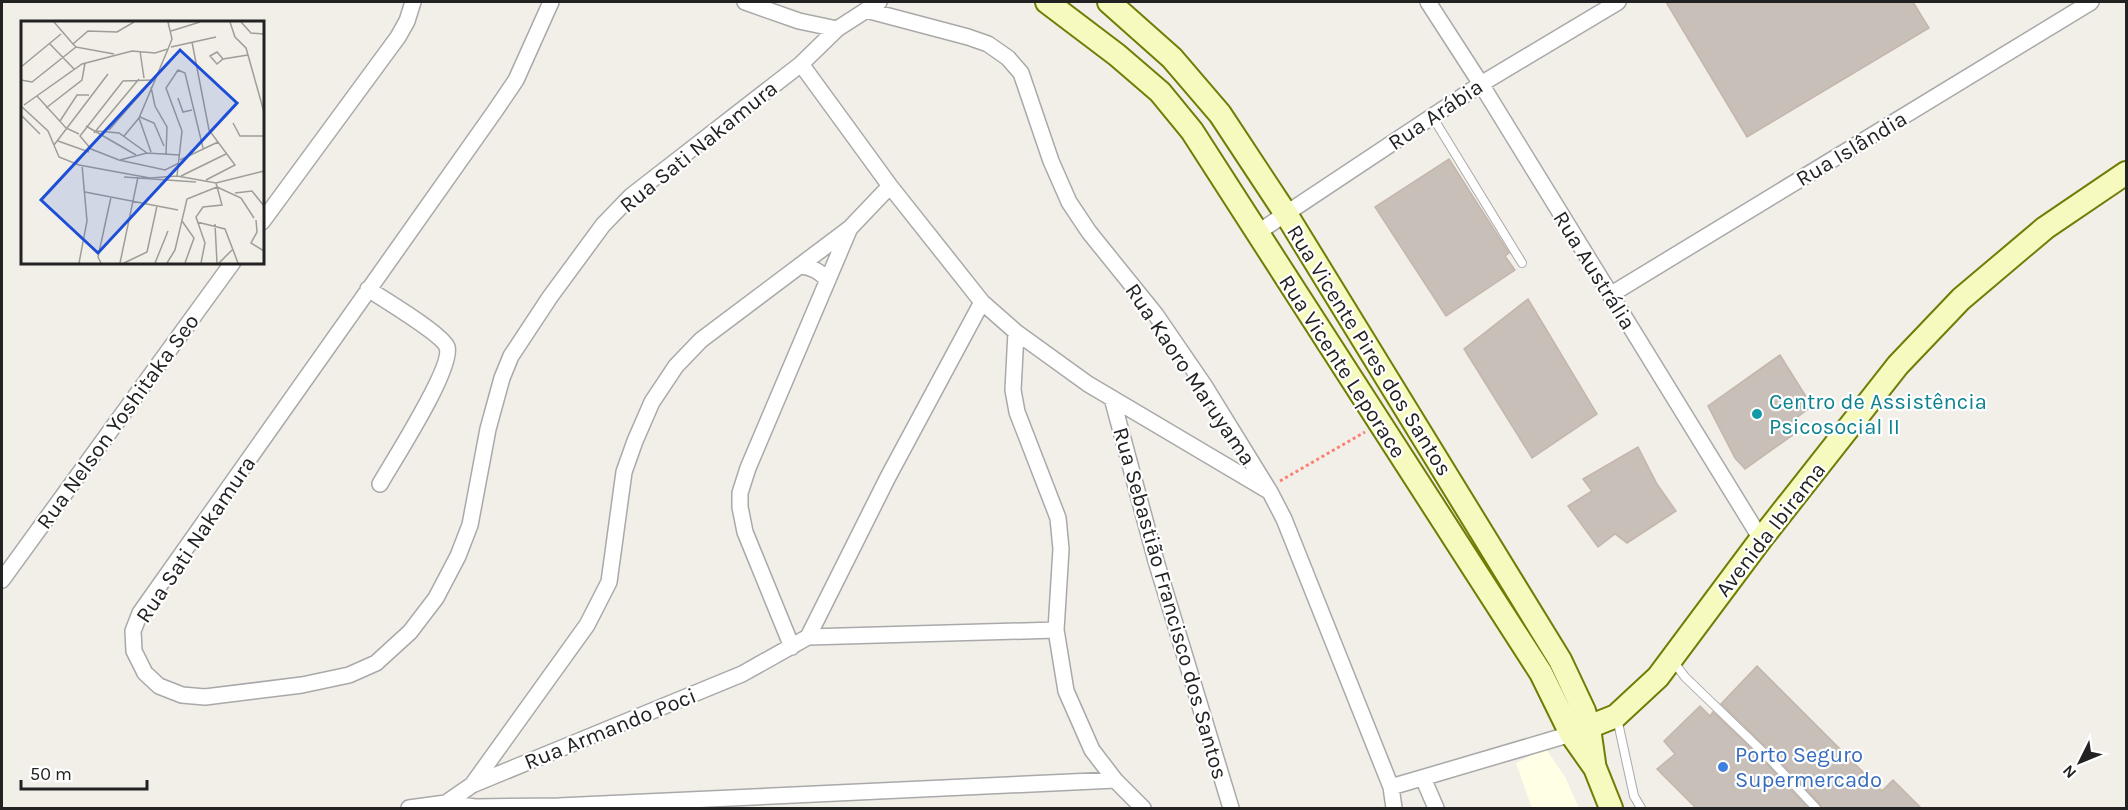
<svg xmlns="http://www.w3.org/2000/svg" width="2128" height="810" font-family="Karla,sans-serif">
<rect width="100%" height="100%" fill="#f2efe9"/>
<path fill="#ffffe5" d="M1546 749 1565 777 1579 808H1532L1516 763Z"/>
<path fill="#c7bfb8" stroke="#c4b6ab" stroke-width="1.5" d="M1666 2H1913L1929 28 1747 137Z
M1449 159 1509 253 1505 256 1515 270 1446 316 1375 207Z
M1528 299 1597 414 1532 458 1464 349Z
M1780 355 1812 406 1791 422 1797 432 1745 469 1735 458 1708 406Z
M1638 447 1657 484 1676 511 1627 543 1615 534 1598 547 1568 506 1592 491 1583 479Z
M1757 666 1882 791 1893 780 1921 808H1822L1820 804 1770 751 1721 704Z
M1700 706 1710 716 1713 712 1762 759 1808 808H1696L1657 769 1675 754 1664 741Z"/>
<g fill="none" stroke-linecap="round" stroke-linejoin="round">
<defs>
<path id="lane" d="M1432 116 1522 263
M1673 661 1685 677 1766 755 1816 808
M1617 718 1634 796 1641 808"/>
<path id="street" d="M551 2 516 80 495 111 140 613 133 631 134 651 145 673 159 686 182 695 205 697 302 685 349 675 376 663 410 632 436 598 458 556 470 525 488 429 502 378 511 356 550 297 603 225 631 196 801 64 837 29 879 2
M745 2 799 21 837 29
M1428 2 1481 84 1761 539
M866 10 968 37 988 44 1008 58 1021 73 1051 161 1069 202 1089 232 1156 315 1204 385 1270 492 1284 519 1391 787 1394 808
M801 64 890 186 982 302 1016 332 1013 390 1017 412 1058 518 1061 549 1056 630 1066 691 1092 750 1115 780 1143 808
M262 222 398 37 407 21 413 2
M1257 233 1481 84 1618 2
M800 266C812 267 819 271 828 280
M368 289C383 299 442 334 447 347 454 367 393 461 380 484
M1610 295 2091 2
M1016 332 1088 384 1267 490
M1112 398 1156 561 1231 808
M2 580 233 262
M808 637 1056 630
M792 647 745 532 740 507V493L748 468 849 230
M1423 778 1436 808
M472 785 587 625 609 582 624 472 635 441 652 402 676 366 701 340 850 228 890 186
M1391 787 1571 734
M446 803 475 807 559 806 1115 780
M409 808 446 803 472 785 742 674 808 637 888 477 982 302"/>
<path id="secondary" d="M1047 2 1117 55 1160 92 1192 131 1541 673 1571 734 1595 768 1611 808
M1109 2 1172 58 1220 114 1286 214 1560 660 1584 711 1589 728 1594 763
M1576 732 1616 716 1658 677 1761 539 1898 365 1961 299 2045 228 2126 173"/>
</defs>
<use href="#lane" stroke="#a9a9a9" stroke-width="10"/>
<use href="#street" stroke="#a9a9a9" stroke-width="18"/>
<use href="#secondary" stroke="#707d05" stroke-width="26"/>
<path stroke="#fa8072" stroke-width="3" stroke-dasharray="3 3" stroke-linecap="butt" d="M1280 481 1365 432"/>
<use href="#lane" stroke="#fff" stroke-width="8"/>
<use href="#street" stroke="#fff" stroke-width="15"/>
<use href="#secondary" stroke="#f7fabf" stroke-width="22"/>
</g>
<circle fill="#0f9aa8" stroke="#fff" stroke-width="2" cx="1757" cy="414" r="6"/>
<circle fill="#3f7fe0" stroke="#fff" stroke-width="2" cx="1723" cy="767" r="6"/>
<g text-anchor="middle" stroke-width="4.5" stroke-linejoin="round" paint-order="stroke">
<g font-size="22" fill="#222" stroke="#fff">
<text transform="translate(1435 114) rotate(-34)" y="8">Rua Arábia</text>
<text transform="translate(698 146) rotate(-39)" y="8">Rua Sati Nakamura</text>
<text transform="translate(1851 148) rotate(-31)" y="8">Rua Islândia</text>
<text transform="translate(1595 270) rotate(58)" y="8">Rua Austrália</text>
<text transform="translate(1370 350) rotate(58)" y="8">Rua Vicente Pires dos Santos</text>
<text transform="translate(1343 366) rotate(57)" y="8">Rua Vicente Leporace</text>
<text transform="translate(1191 374) rotate(56)" y="8">Rua Kaoro Maruyama</text>
<text transform="translate(117 421) rotate(-54)" y="8">Rua Nelson Yoshitaka Seo</text>
<text transform="translate(1770 529) rotate(-52)" y="8">Avenida Ibirama</text>
<text transform="translate(195 539) rotate(-56)" y="8">Rua Sati Nakamura</text>
<text transform="translate(1171 603) rotate(74)" y="8">Rua Sebastião Francisco dos Santos</text>
<text transform="translate(610 728) rotate(-22)" y="8">Rua Armando Poci</text>
</g>
<g font-size="22" fill="#0d838f" stroke="#fff" text-anchor="start">
<text x="1769" y="409">Centro de Assistência<tspan x="1769" dy="25">Psicosocial II</tspan></text>
</g>
<g font-size="22" fill="#366cbe" stroke="#fff" text-anchor="start">
<text x="1735" y="762">Porto Seguro<tspan x="1735" dy="25">Supermercado</tspan></text>
</g>
</g>
<g transform="translate(21 21)">
<rect width="243" height="243" fill="#f2efe9"/>
<path fill="none" stroke="#9f9d99" stroke-width="1.5" d="M33 1 52 23M209 1 214 16 225 27 243 91M220 1 230 12 243 13M150 10 179 1M171 21 188 109 214 144 185 159M29 23 53 48M55 26 52 23 67 10 96 11 113 1M150 26 195 16M119 30 123 57M202 38 196 31 189 35 196 43 202 38 227 34M0 46 40 13M0 59 11 61 55 26 93 33M132 59 102 60 59 115 70 128 98 139 144 149 158 142M130 66 134 85 146 106 145 133M16 75 45 107 58 113M157 77 162 91 171 89M3 84 61 43 111 30 134 32 147 28 151 18 147 1M0 85 27 110 38 136 58 144 129 157 156 155 195 162 243 150M25 87 61 59 64 42M0 94 19 113M119 96 133 102 143 125M118 97 130 131M39 100 56 74H68M212 102 219 115H243M65 105 115 134M88 109 130 61M75 110 98 112 126 132 159 134M73 112 118 58M103 115 118 97 147 28M37 120 68 131M33 124 87 53M99 139 126 132M159 139 197 121M156 155 161 110 145 67 157 49 164 52 182 127M160 155 205 133M103 156 175 161M196 166 220 177 233 197M64 171 157 189M214 172 231 170 243 185M235 199 236 211 230 222 243 230M161 200 173 217 164 242M176 201 204 208 217 242M194 203 196 242M58 242 66 200 61 144M80 242 77 236 90 176M99 242 117 156M103 242 126 231 136 185M134 242 147 210M146 242 154 229 166 178 196 166M180 242 184 222 175 196 182 186 201 184 195 162M198 242 211 229"/>
<path fill="#1d4ed8" fill-opacity="0.15" stroke="#1d4ed8" stroke-width="3" d="M159 29 216 82 77 232 20 179Z"/>
<rect width="243" height="243" fill="none" stroke="#222" stroke-width="3"/>
</g>
<rect width="2128" height="810" fill="none" stroke="#222222" stroke-width="6"/>
<g transform="translate(2080 762) rotate(227)" stroke="#ffffff" stroke-width="4.5" paint-order="stroke">
<path d="M0-4.5L10 22L0 15L-10 22Z" fill="#222222"/>
<text y="-9" font-size="16" font-weight="bold" text-anchor="middle" fill="#222222">N</text>
</g>
<path d="M21 780v9h126v-9" fill="none" stroke="#222222" stroke-width="3"/>
<text x="30" y="780" font-size="18" fill="#222222" stroke="#ffffff" stroke-width="4.5" paint-order="stroke">50 m</text>
</svg>
